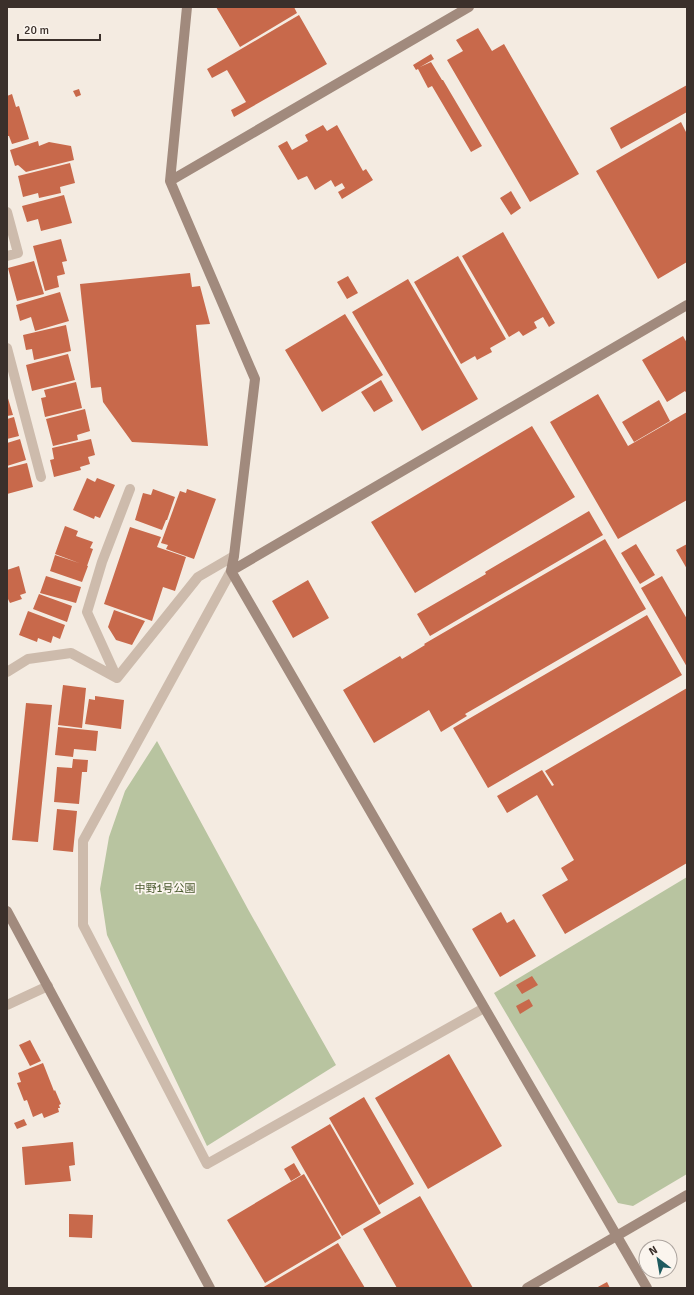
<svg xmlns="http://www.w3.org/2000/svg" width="694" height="1295" font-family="Signika,'Noto Sans JP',sans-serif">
<rect width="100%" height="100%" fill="#f4ebe1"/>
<path fill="#b8c4a0" d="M157 741 249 911 336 1065 207 1146 107 935 100 889 109 837 125 791Z
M687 877V1174L633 1206 618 1203 494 993Z"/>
<path fill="#c8694b" d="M216 7H294L297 13 240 47Z
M299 15 327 64 234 117 231 110 246 102 227 70 212 78 207 69Z
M478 28 492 51 504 44 579 174 530 202 447 60 463 51 456 40Z
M431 54 434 59 420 67 431 62 442 80H443L482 146 471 152 432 86 428 88 418 69 416 70 413 65Z
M687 85V112L621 149 610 128Z
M79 89 81 95 76 97 73 91Z
M12 94 16 107 19 106 29 139 12 144 9 136H7V96Z
M681 122 687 134V262L658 279 596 171Z
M323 125 327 131 337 125 363 171 366 169 373 180 342 199 338 192 345 188 342 183 335 187 331 180 315 190 307 176 298 180 278 146 287 141 292 150 308 141 305 135Z
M38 141 39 146 49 142 71 146 74 160 26 172 18 165 15 166 10 150Z
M70 163 75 183 60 187 61 193 39 198 38 193 23 197 18 176Z
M511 191 521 208 511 215 500 198Z
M64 195 72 223 41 231 38 219 27 222 22 206Z
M503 232 555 323 549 327 543 317 534 322 537 328 523 336 519 331 509 337 462 256Z
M61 239 67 261 62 262 65 274 57 276 59 287 45 291 33 246Z
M458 256 506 339 490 348 492 352 477 360 475 356 461 364 414 282Z
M34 261 44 294 17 301 8 268Z
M190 273 192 287 200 286 210 324 196 325 208 446 132 442 103 402 101 387 91 388 80 284Z
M348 276 358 293 347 299 337 282Z
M408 279 478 399 422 431 352 312Z
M60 292 69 321 35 331 31 317 20 321 16 305Z
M345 314 383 375 322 412 285 350Z
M66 325 71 351 34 360 32 349 26 350 23 335Z
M683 336 687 343V394L685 391 667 402 642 360Z
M68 354 75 380 32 391 26 365Z
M381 380 393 401 374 412 361 392Z
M76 382 82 408 45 417 41 398 46 397 44 390Z
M598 394 628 446 687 412V500L618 539 550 422Z
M7 395 13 415 7 416Z
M659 400 670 421 634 442 622 422Z
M85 409 90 431 77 435 78 440 53 446 46 419Z
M14 417 19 436 7 439V419Z
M532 426 575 497 415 593 371 522Z
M20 439 26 460 7 466V443Z
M91 439 95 455 88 457 90 464 80 467 81 470 54 477 50 460 54 459 52 448Z
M27 463 33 487 7 494V468Z
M87 478 95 482 97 478 115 485 100 518 95 516 94 519 73 510Z
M153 489 175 497 167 520H166L162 530 135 520 143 493 151 495Z
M187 489 216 499 194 559 166 549 168 545 161 543 180 491 186 493Z
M589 511 603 535 430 636 417 614 486 574 485 572Z
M65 526 78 531 76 536 93 542 90 548 93 549 87 566 55 554Z
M130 527 161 537 157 547 186 557 175 591 163 587 152 621 104 604Z
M605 539 646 609 465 714 467 716 441 732 429 710 374 743 343 690 400 656 402 659 425 645 424 644Z
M636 544 655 575 640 584 621 553Z
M687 544V569L676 550Z
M55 555 88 566 82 582 50 571Z
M19 566 26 593 20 595 22 599 10 603 8 599H7V570Z
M46 576 81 587 76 603 40 593Z
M662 576 687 619V667L641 588Z
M308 580 329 618 293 638 272 601Z
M39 594 72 606 67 622 33 609Z
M114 610 145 621 132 645 116 640 108 627Z
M28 611 65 625 60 639 53 636 51 643 38 638 37 642 19 635Z
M647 615 682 675 488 788 453 728Z
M63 685 86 688 82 728 58 725Z
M687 688V863L565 934 542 895 568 880 561 868 574 860 537 795 507 813 497 796 542 770 552 786 554 785 545 771Z
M95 696 124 700 121 729 85 724 89 699 95 700Z
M26 703 52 705 38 842 12 840Z
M58 727 98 731 96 751 74 749 73 757 55 755Z
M73 759 88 760 87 772H82L79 804 54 802 57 767 72 768Z
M57 809 77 811 73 852 53 850Z
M501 912 507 923 514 919 536 956 500 977 472 929Z
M532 976 538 985 522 994 516 985Z
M529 999 533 1006 520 1014 516 1006Z
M30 1040 41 1061 30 1066 19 1045Z
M449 1054 502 1146 428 1189 375 1098Z
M43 1063 54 1091 55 1090 61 1104 59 1105 60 1108H58L59 1112 44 1118 42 1113 33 1117 27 1100 24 1101 17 1083 21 1082 18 1073Z
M364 1097 414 1184 379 1205 329 1118Z
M24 1119 27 1125 17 1129 14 1123Z
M330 1124 381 1213 342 1236 291 1147Z
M73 1142 75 1165 69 1166 71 1181 25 1185 22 1147Z
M294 1163 301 1175 291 1181 284 1169Z
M304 1174 341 1238 265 1283 227 1220Z
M420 1196 473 1288H397L363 1229Z
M69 1214 93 1215 92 1238 69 1237Z
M338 1243 365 1288H262Z
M607 1282 610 1288H596Z"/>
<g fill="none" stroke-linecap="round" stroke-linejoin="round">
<path stroke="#cdbbac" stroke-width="10" d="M7 212 18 253 7 256
M7 348 41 477
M231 571 83 841V925L207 1164 484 1008
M7 672 28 659 71 653 117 678
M117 678 87 612 102 562 130 489
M117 678 198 577 234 556
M7 1005 48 986"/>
<path stroke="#a18a7d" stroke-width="10" d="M187 7 170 181 255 379 234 556 231 571 647 1288
M170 181 469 7
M231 571 687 305
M7 911 210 1288
M527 1288 687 1195"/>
</g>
<g text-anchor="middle" stroke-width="3.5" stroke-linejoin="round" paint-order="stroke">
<g font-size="11" fill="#4a5a2e" stroke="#fbf5ee">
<text x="165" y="892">中野1号公園</text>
</g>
</g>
<rect width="694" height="1295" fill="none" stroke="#3b302b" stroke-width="16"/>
<g transform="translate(658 1259) rotate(329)"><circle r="19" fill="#fbf5ee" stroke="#aea6a0"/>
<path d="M0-3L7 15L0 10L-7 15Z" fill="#1f5a5e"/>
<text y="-6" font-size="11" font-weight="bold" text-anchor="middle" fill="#3b302b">N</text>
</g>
<path d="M18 34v6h82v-6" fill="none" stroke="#3b302b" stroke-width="2"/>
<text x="24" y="34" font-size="12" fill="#3b302b" stroke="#fbf5ee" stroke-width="3" paint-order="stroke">20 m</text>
</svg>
